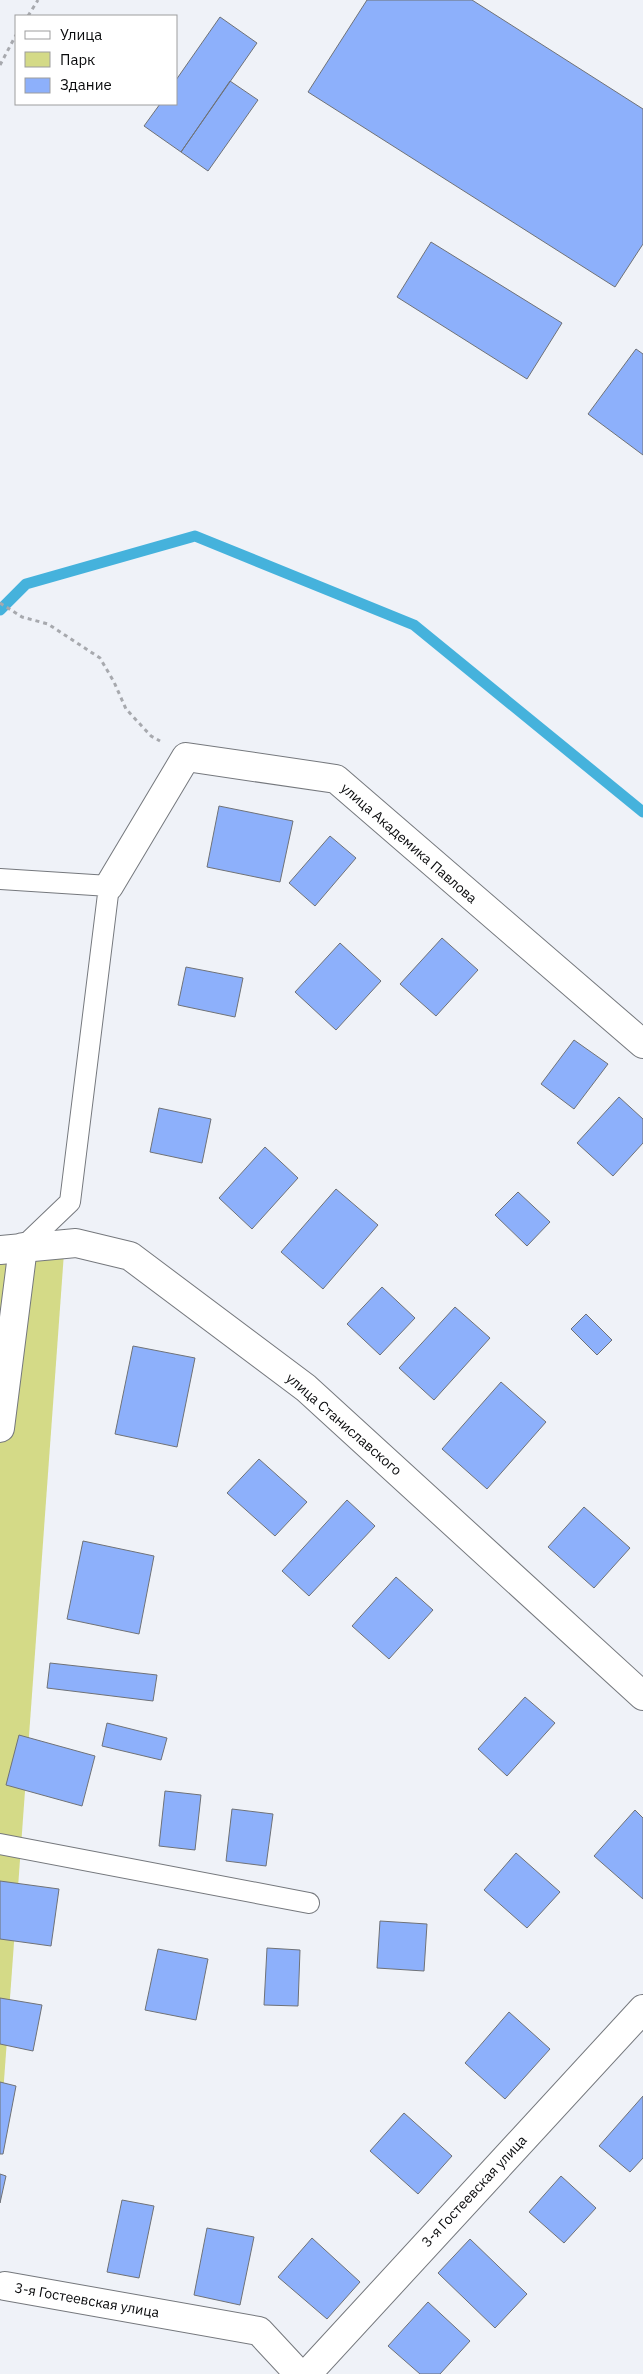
<svg xmlns="http://www.w3.org/2000/svg" width="643" height="2374" font-family="'IBM Plex Sans',sans-serif">
<rect width="100%" height="100%" fill="#eff2f8"/>
<path fill="#d4da87" d="M65 1239 0 2136V1257Z"/>
<g fill="none" stroke-linecap="round" stroke-linejoin="round">
<path stroke="#45b2dc" stroke-width="11" d="M0 610 26 584 195 536 414 625 643 812"/>
</g>
<path fill="#8db0fb" stroke="#6f7277" d="M367 0H472L643 109V244L615 287 308 92Z
M220 17 257 43 181 152 144 126 160 104H176V80Z
M230 81 258 100 208 171 181 152Z
M431 242 562 323 527 379 397 297Z
M636 349 643 354V455L588 414Z
M219 806 293 821 280 882 207 867Z
M330 836 356 858 315 906 289 883Z
M442 938 478 970 436 1016 400 984Z
M340 943 381 981 336 1030 295 992Z
M186 967 243 978 235 1017 178 1005Z
M574 1040 608 1064 574 1109 541 1084Z
M619 1097 643 1119V1143L613 1176 577 1143Z
M159 1108 211 1119 202 1163 150 1152Z
M265 1147 298 1178 252 1229 219 1198Z
M336 1189 378 1225 323 1289 281 1252Z
M518 1192 550 1222 527 1246 495 1215Z
M382 1287 415 1318 380 1355 347 1324Z
M455 1307 490 1338 434 1400 399 1368Z
M586 1314 612 1340 597 1355 571 1329Z
M133 1346 195 1358 177 1447 115 1434Z
M501 1382 546 1422 487 1489 442 1449Z
M259 1459 307 1502 275 1536 227 1493Z
M347 1500 375 1526 309 1596 282 1571Z
M584 1507 630 1548 594 1588 548 1547Z
M83 1541 154 1556 139 1634 67 1619Z
M396 1577 433 1610 389 1659 352 1626Z
M50 1663 157 1675 153 1701 47 1688Z
M525 1697 555 1723 507 1776 478 1749Z
M107 1723 167 1738 161 1760 102 1746Z
M19 1735 95 1756 82 1806 6 1785Z
M165 1791 201 1795 195 1850 159 1846Z
M232 1809 273 1814 266 1866 226 1861Z
M635 1810 643 1818V1899L594 1856Z
M516 1853 560 1892 527 1928 484 1890Z
M0 1881 59 1889 51 1946 0 1939Z
M380 1921 427 1924 424 1971 377 1968Z
M267 1948 300 1950 298 2006 264 2005Z
M158 1949 208 1959 196 2020 145 2010Z
M0 1998 42 2005 33 2051 0 2044Z
M509 2012 550 2049 505 2099 465 2063Z
M0 2082 16 2086 3 2154H0Z
M643 2096V2158L630 2172 599 2146Z
M404 2113 452 2156 418 2194 370 2151Z
M0 2174 6 2176 0 2203Z
M561 2176 596 2208 564 2243 529 2212Z
M122 2200 154 2206 139 2278 107 2272Z
M207 2228 254 2237 240 2305 194 2295Z
M312 2238 360 2282 327 2319 278 2277Z
M470 2239 527 2294 495 2328 438 2273Z
M428 2302 470 2341 440 2374H420L388 2346Z"/>
<g fill="none" stroke-linecap="round" stroke-linejoin="round">
<defs>
<path id="service" d="M0 879 109 886 70 1202 23 1247
M0 1844 309 1903"/>
<path id="minor" d="M109 886 186 757 336 779 643 1044
M0 1428 23 1247
M5 2286 259 2331 299 2374
M307 2374 643 2009"/>
<path id="tertiary" d="M0 1250 76 1243 130 1256 306 1388 643 1696"/>
</defs>
<use href="#service" stroke="#75787d" stroke-width="22"/>
<use href="#minor" stroke="#75787d" stroke-width="30"/>
<use href="#tertiary" stroke="#75787d" stroke-width="30"/>
<path stroke="#a7a9ae" stroke-width="3" stroke-dasharray="4 4" stroke-linecap="butt" d="M28 16 38 0
M0 65 16 35
M0 603 22 617 48 624 100 658 114 682 126 709 151 736 160 741"/>
<use href="#service" stroke="#fff" stroke-width="20"/>
<use href="#minor" stroke="#fff" stroke-width="28"/>
<use href="#tertiary" stroke="#fff" stroke-width="28"/>
</g>
<g text-anchor="middle" stroke-width="5" stroke-linejoin="round" paint-order="stroke">
<g font-size="14" fill="#0a0b0d" stroke="#fff">
<text transform="translate(409 843) rotate(41)" y="5">улица Академика Павлова</text>
<text transform="translate(344 1424) rotate(41)" y="5">улица Станиславского</text>
<text transform="translate(474 2191) rotate(-47)" y="5">3-я Гостеевская улица</text>
<text transform="translate(87 2300) rotate(10)" y="5">3-я Гостеевская улица</text>
</g>
</g>
<rect x="15" y="15" width="162" height="90" fill="#ffffff" stroke="#9d9d9e"/>
<rect x="25" y="31" width="25" height="8" fill="#ffffff" stroke="#9d9d9e"/>
<text x="60" y="40" font-size="15" fill="#0a0b0d">Улица</text>
<rect x="25" y="52" width="25" height="15" fill="#d4da87" stroke="#9d9d9e"/>
<text x="60" y="65" font-size="15" fill="#0a0b0d">Парк</text>
<rect x="25" y="78" width="25" height="15" fill="#8db0fb" stroke="#9d9d9e"/>
<text x="60" y="90" font-size="15" fill="#0a0b0d">Здание</text>
</svg>
